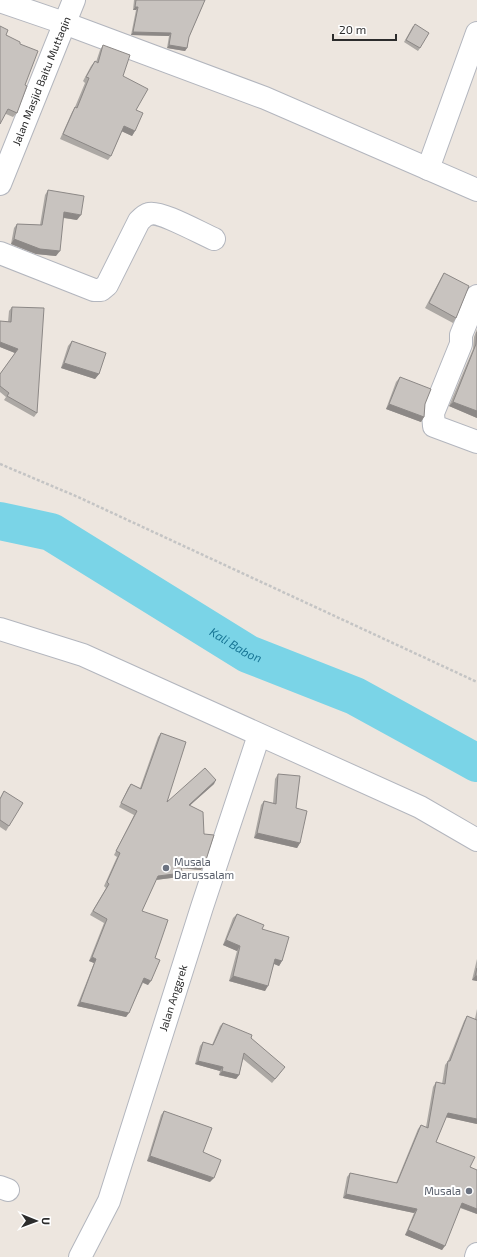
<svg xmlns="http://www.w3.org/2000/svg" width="477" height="1257" font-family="'Exo 2',sans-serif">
<rect width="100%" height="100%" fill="#ede6df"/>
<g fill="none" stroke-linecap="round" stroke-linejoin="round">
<path stroke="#7ad4e7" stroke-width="38" id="s1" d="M0 521 51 532 248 654 355 696 477 763"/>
<defs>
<g id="minor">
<path d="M0 1 64 23 265 98 477 190"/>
<path d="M428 169 477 33"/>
<path id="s2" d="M0 184 74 0"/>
<path d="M0 253 94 290H101L107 285 139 221C142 218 145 215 149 214 159 210 202 234 214 239"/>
<path d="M477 296 461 335V344L433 413 434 426 477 442"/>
<path d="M0 629 83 655 420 807 477 840"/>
<path d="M0 1187 8 1190"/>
<path id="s3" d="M80 1257 109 1201 202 907 259 735"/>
<path d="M476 1257 477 1254"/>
</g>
</defs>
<use href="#minor" stroke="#b3b6be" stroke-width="24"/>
<path stroke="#c4c4c4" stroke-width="2.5" stroke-dasharray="3 2" stroke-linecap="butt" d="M0 464 78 497 477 682"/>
<use href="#minor" stroke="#fff" stroke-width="22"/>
</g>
<path fill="#aca8a4" d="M134 0H205L189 37 187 48 185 51 167 48 169 36 131 35 136 10H133Z
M413 26 420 48 418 51 404 42Z
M6 35 20 44 25 85 17 113 13 117 6 114Z
M103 45 123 76 136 110 135 131 132 136 122 131 111 156 108 160 60 139 72 112 75 107 85 83 83 81 91 66 95 61 96 62 100 50Z
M48 190 77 220 63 218 56 256 36 254 11 244 14 228 17 224 40 225 45 195Z
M444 273 456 318 453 323 425 308 441 278Z
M12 307 37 413 34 417 4 400 6 397 0 392V374L15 353 0 347V321L8 322 9 311Z
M477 329V418L449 406 473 349 474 337Z
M72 341 99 374 95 379 61 368 68 346Z
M400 377 425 404 424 417 421 422 386 409 396 382Z
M161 733 167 802 214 784 190 805 201 870 181 868 182 873 179 877 156 880 142 911 155 958 148 985 143 983 126 1017 77 1006 94 963 89 961 104 923 90 915 106 888 104 886 117 857 114 855 134 815 119 807 128 788 131 784 140 788 158 737Z
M278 774 296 808 300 843 297 848 254 838 261 805 264 801 273 803 275 779Z
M4 791 9 826 6 831 0 827V798Z
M237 914 262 929 282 961 279 966 274 964 265 991 229 981 237 951 223 945 233 918Z
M477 959V981L472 980Z
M477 1009V1124L446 1117 436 1142 470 1167 477 1170V1214L460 1208 442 1250 405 1235 414 1213 343 1198 347 1177 350 1173 396 1183 418 1129 421 1125 426 1127 433 1087 436 1082 442 1084 445 1065 448 1061 464 1021 467 1016 475 1019Z
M223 1023 251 1038 282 1071 272 1083 243 1059 239 1075 236 1079 219 1075 220 1071 195 1064 200 1046 203 1042 212 1045 220 1026Z
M164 1111 203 1152 210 1182 147 1161 161 1115Z"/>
<path fill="#8c8886" d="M135 7H138L136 10H133Z
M133 32 171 33 169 36 131 35Z
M169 45 187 48 185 51 167 48Z
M124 126 135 131 132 136 121 131Z
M64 212 81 215 77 220 60 217Z
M14 239 60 251 56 256 36 254 11 244Z
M0 342 18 349 15 353 0 347Z
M64 363 99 374 95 379 61 368Z
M453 402 477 411V418L449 406Z
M389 404 424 417 421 422 386 409Z
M216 780 214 784 186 809 189 805Z
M257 833 300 843 297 848 254 838Z
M181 864 204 866 201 870 178 868Z
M182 873 179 877 155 880 158 876Z
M226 940 240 946 237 951 223 945Z
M92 957 96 959 94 963 89 961Z
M275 959 282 961 279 966 272 963Z
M233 976 268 986 265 991 229 981Z
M475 976H477V981L472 980Z
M144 978 151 981 148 985 142 982Z
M80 1002 129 1013 126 1017 77 1006Z
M198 1061 223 1067 220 1071 195 1064Z
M222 1071 239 1075 236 1079 219 1075Z
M448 1113 477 1119V1124L445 1117Z
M150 1156 214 1178 210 1182 147 1161Z
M346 1194 417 1209 414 1213 343 1198Z
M462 1203 477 1209V1214L459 1207Z
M408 1230 445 1246 442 1250 405 1235Z"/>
<path fill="#c8c3bf" stroke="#8c8886" d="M136 0H205L189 37 187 48 169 45 171 33 133 32 138 7H135Z
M415 24 429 33 420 48 406 40Z
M0 26 8 30 6 35 20 42V44L38 51 25 85 27 86 17 113 8 109 0 124Z
M103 45 130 55 123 76 148 89 136 110 143 113 135 131 124 126 111 156 63 134 75 107 77 108 89 78 86 77 95 61 98 63Z
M48 190 84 196 81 215 64 212 60 251 40 249 14 239 17 224 42 225Z
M444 273 469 286 456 318 429 303Z
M12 307 44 308 37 413 7 396 9 393 0 386V374L18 349 0 342V321L11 322Z
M477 332V411L453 402 476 344Z
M72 341 106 353 99 374 64 363Z
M400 377 431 389 425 404 424 417 389 404Z
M161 733 186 742 167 802 205 768 216 780 189 805 203 812 204 834 214 835 204 866 181 864 182 873 158 876 142 911 168 920 155 958 160 960 151 981 144 978 129 1013 80 1002 96 959 92 957 107 919 93 911 109 884 107 882 120 853 116 851 137 811 121 803 131 784 141 789Z
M278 774 300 776 296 808 307 811 300 843 257 833 264 801 276 804Z
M4 791 23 803 9 826 0 820V799Z
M237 914 264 925 262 929 289 937 282 961 275 959 268 986 233 976 240 946 226 940Z
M477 968V976H475Z
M467 1016 477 1020V1119L448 1113 436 1142 475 1157 470 1167 477 1170V1209L462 1203 445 1246 408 1230 417 1209 346 1194 350 1173 397 1183 421 1125 428 1128 436 1082 445 1084 448 1061H450Z
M223 1023 252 1035 251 1038 285 1067 275 1079 244 1053 239 1075 222 1071 223 1067 198 1061 203 1042 213 1045Z
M164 1111 212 1128 203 1152 221 1160 214 1178 150 1156Z"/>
<g fill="#6b7280" stroke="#fff" stroke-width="1.5">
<circle cx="166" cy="868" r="4"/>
<circle cx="469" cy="1191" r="4"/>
</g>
<g text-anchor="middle" stroke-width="4" stroke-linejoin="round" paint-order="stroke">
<g font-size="11" fill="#2c2c2c" stroke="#fff">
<text dy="4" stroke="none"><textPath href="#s2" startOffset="111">Jalan Masjid Baitu Muttaqin</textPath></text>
<text dy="4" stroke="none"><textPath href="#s3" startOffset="276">Jalan Anggrek</textPath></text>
</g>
<g font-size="11" fill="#5b616d" stroke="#fff" text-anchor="start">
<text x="174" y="866">Musala<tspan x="174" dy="13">Darussalam</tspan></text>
<text x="461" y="1195" text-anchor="end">Musala</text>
</g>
<g font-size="12" font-style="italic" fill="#177595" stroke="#fff">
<text dy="4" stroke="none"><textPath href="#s1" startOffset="269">Kali Babon</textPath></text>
</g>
</g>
<g transform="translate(36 1221) rotate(91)" stroke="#ffffff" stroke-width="3" paint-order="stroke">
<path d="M0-3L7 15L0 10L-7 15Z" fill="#2c2c2c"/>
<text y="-6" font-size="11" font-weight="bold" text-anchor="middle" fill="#2c2c2c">U</text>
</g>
<path d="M333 34v6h63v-6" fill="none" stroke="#2c2c2c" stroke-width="2"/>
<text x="339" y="34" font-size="12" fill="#2c2c2c" stroke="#ffffff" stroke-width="3" paint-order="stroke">20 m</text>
</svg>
